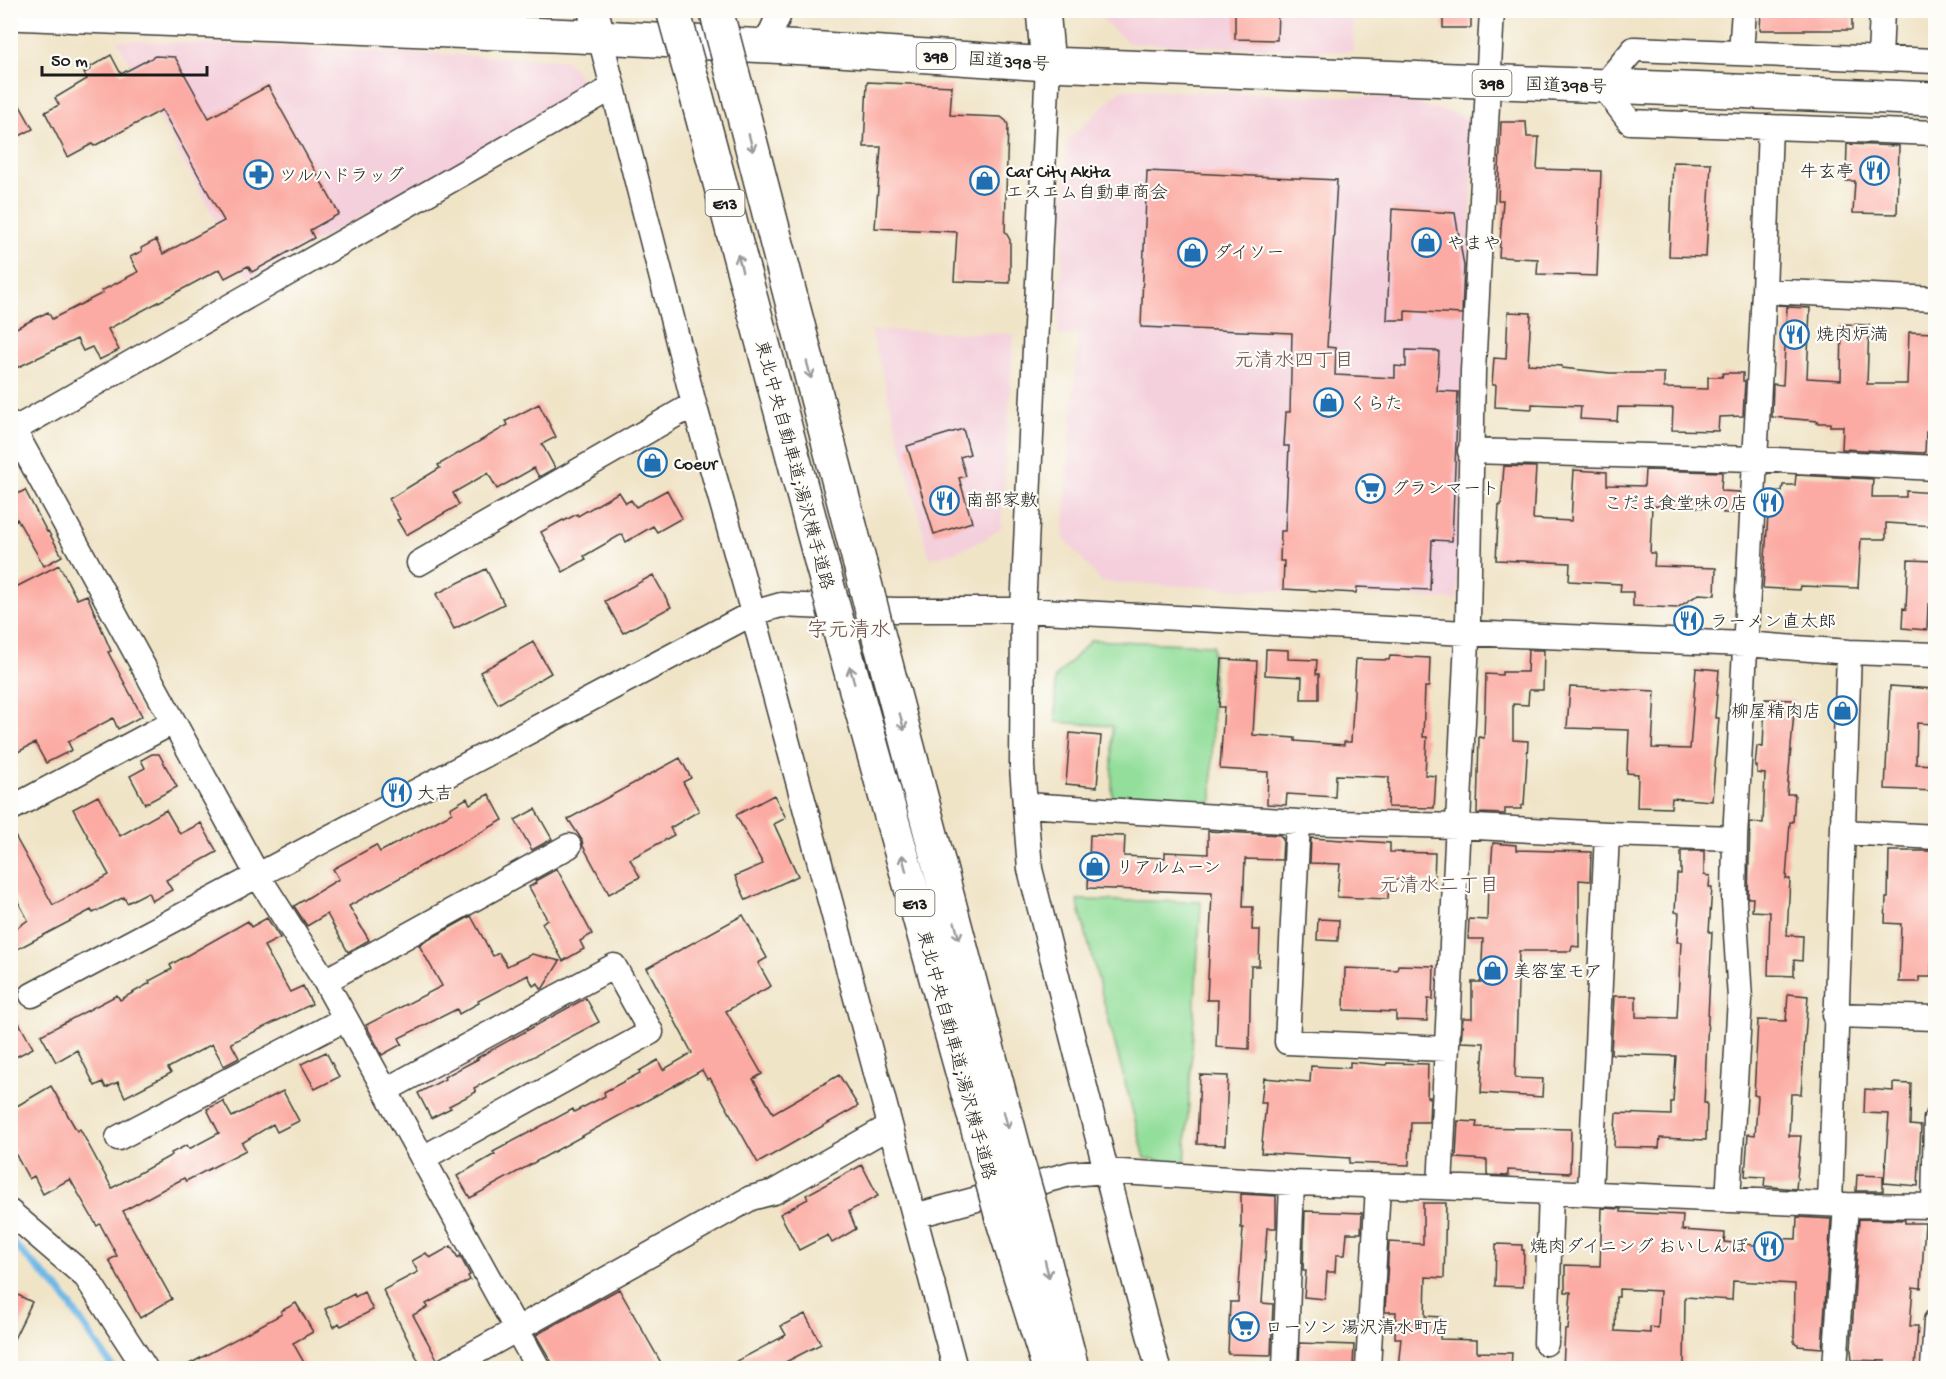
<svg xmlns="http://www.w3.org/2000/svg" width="1946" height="1379" font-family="'Gochi Hand','Klee One',sans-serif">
<rect width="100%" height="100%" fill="#fdfcf7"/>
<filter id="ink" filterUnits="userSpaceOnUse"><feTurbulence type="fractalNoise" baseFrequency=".0167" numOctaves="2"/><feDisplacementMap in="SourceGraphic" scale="12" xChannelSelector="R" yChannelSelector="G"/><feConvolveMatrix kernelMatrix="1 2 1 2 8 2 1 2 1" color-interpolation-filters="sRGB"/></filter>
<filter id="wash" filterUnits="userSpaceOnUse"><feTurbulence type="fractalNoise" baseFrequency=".008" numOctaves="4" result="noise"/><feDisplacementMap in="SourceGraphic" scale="24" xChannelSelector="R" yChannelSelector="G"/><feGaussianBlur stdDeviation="1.35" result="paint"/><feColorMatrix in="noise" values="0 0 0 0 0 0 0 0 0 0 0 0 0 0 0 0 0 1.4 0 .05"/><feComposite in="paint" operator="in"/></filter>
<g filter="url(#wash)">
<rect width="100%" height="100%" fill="#f0e4c7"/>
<path fill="#f4cfdc" d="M1092 10 1353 11V52L1128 43Z
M117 40 565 60 575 70 587 92 248 279Z
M1122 89 1395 98 1474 119 1457 600 1102 582 1063 537 1078 335 1058 336 1067 141Z
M871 330 1014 334 1001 528 987 538 953 553 930 558Z"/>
<path fill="#92de9a" stroke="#577d5b" stroke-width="1.5" d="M1091 640 1213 645 1212 802H1112V726L1056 722 1055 678Z
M1077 900 1201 902 1185 1165 1145 1158Z"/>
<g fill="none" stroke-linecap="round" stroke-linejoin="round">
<path stroke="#6fb8e7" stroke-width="7" d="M10 1240 61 1292 113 1368"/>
</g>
<g id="blocks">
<path fill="#fbaba3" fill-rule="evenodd" d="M1235 10H1278L1277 40 1235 39Z
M1443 10H1471V28H1443Z
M1761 10H1852V30H1760Z
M111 55 121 74 155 56 175 57 209 118 268 86 339 214 310 230 314 238 252 272 248 266 225 278 220 269 108 329 119 350 99 360 92 347 83 351 77 339 10 371V331L48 312 52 319 103 293 101 291 138 272 130 257 142 251 141 248 156 240 163 254 224 221 162 110 94 146 92 144 68 157 45 112 59 105 55 98 87 79 84 73 91 69 90 67Z
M867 82 952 86 950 115 1001 117 1006 121 1008 125 1005 231 1010 240V283L954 281 957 232 875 228 881 147H864Z
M10 88 33 129 10 141Z
M1501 122H1526L1527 137H1539L1537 169 1601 171 1597 276 1537 274 1538 259 1499 257 1503 200H1498Z
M1847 144 1899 146 1897 214 1853 213 1855 181H1846Z
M1673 162 1711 163 1706 257 1669 256Z
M1147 171 1337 180 1327 347 1336 348 1335 375 1395 378V366L1406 367V350L1439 351 1437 391 1458 392 1452 541 1432 540 1430 590 1357 587 1356 593 1283 589 1284 561H1280L1281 531H1285L1289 446H1284L1286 412H1290L1292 333 1141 327Z
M1392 209 1455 213 1464 266 1462 314 1405 311V320H1387Z
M1787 307 1810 308 1807 378 1841 380 1842 324 1869 325 1867 384H1907L1909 332 1935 333V433L1926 432 1925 453 1842 449 1843 426H1830V423H1817L1818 421 1772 417 1773 384 1783 385Z
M1508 312 1531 313 1528 364 1562 366V368L1610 373H1664V388L1708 389V377H1722L1723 373H1743V381H1745L1743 416 1719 417 1718 431 1672 430 1673 408 1618 407 1617 421 1580 419 1581 406 1532 404V409L1495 407 1496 385H1492L1494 358 1506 359Z
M539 404 556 437 542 444 555 468 539 477 534 468 497 489 488 473 453 493 459 505 406 535 397 520 400 519 389 499 440 468 438 465 508 425 506 421Z
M963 429 970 454 960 457 966 476 959 478 972 522 934 534 907 446Z
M1504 466 1536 467 1533 519 1571 521 1574 470 1607 472V485L1644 486 1645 470 1722 472 1721 491 1739 492 1738 513H1723V508L1652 506 1650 553H1655L1654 566 1716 568 1715 595 1699 594 1677 608 1633 606V592H1620L1621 584 1569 581 1570 563 1496 560 1499 505H1501Z
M1796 475 1873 479 1872 497H1906V491L1935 493V526L1886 523V539H1861L1858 588 1801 586 1800 590 1763 588 1768 515H1766L1767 494 1774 495V491H1782L1783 485H1795Z
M25 490 47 532 48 531 62 556 44 566 17 519 10 523V498Z
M667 490 682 518 657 532 653 526 626 542 622 534 584 556 586 559 563 572 541 532 563 520 564 521 577 514 578 516 619 492 626 503 631 500 636 507Z
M1908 560 1935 561V605L1928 604 1927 630 1902 628 1903 608 1906 609Z
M59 565 77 599 87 595 111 651 108 652 142 716 118 729 113 718 68 742 72 750 46 763 35 743 10 756V590Z
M486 569 504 604 454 629 436 594Z
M653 575 671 607 623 633 605 601Z
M533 642 551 673 498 704 480 672Z
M1266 649 1288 650V659L1317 660 1316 674H1319V699H1301L1302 677 1265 675Z
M1528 650H1544L1543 690H1529L1528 705 1513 704V740L1528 741 1524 805 1521 806V809H1505V814L1477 813 1479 737 1484 738 1486 674 1502 675V672H1527Z
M1390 656 1430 658 1429 687H1425L1423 737H1427L1425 775 1436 776 1434 808 1388 807 1389 777 1336 775 1335 797 1287 794 1286 805 1267 804 1268 772 1220 769 1224 707H1219L1222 659 1257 661 1253 735 1295 738V741L1344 745V742H1351L1356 659 1389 660Z
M1696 668 1719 670 1715 718H1719L1712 801 1672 798 1671 808 1637 807 1638 774 1627 773 1629 730 1567 728 1570 687 1655 691 1652 748 1690 749Z
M1890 686 1935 689V724L1917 723 1916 764 1935 765V791L1885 789Z
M1765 699 1795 700 1787 794H1795L1793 822H1790L1786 879H1790L1787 935 1803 936 1802 961 1794 960V976L1768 975 1770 912 1752 911 1753 898H1748L1750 822 1763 823 1765 774 1757 773V766H1755L1757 746 1763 747Z
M1070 733 1101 736 1097 787 1066 784Z
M152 754H159L177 787 145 804 130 776 145 768 141 760Z
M680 758 691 778 683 782 699 811 670 828 674 835 630 859 640 877 609 894 583 846 582 840 568 819Z
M489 794 503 820 349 906 369 940 348 952 327 914 307 926 294 906 339 879 333 869 376 845 380 852 452 813 450 808 467 798 470 804Z
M774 795 786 818 774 824 798 876 746 900 735 876 763 864 736 815Z
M98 796 120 836 166 810 180 834 201 823 217 852 166 880 172 890 152 901 148 892 127 903 124 897 93 913 91 910 10 953V933L28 920 10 887V827L53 905 109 875 73 809Z
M535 809 552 839 532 850 515 820Z
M1208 831 1280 835 1283 839 1282 860 1245 859 1243 907H1253L1252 930H1260L1259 966H1251L1249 1049 1216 1047 1218 1000H1207L1212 893 1088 888 1090 835 1125 836 1124 856 1165 858V852L1208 854Z
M1311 838 1390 843V852L1435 853 1434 881 1389 880 1388 899 1337 897 1340 864 1310 863Z
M1493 843 1516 845V850L1591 852 1590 881 1579 880V947L1572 946 1571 951H1519L1515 1078 1543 1079 1542 1097 1481 1093 1484 1043 1461 1042 1463 1018H1472V982H1481L1483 939H1468L1469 919 1487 920 1488 882H1490Z
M1681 851H1704V875L1710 876 1709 887H1712L1709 932H1712L1704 1103H1707L1706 1140 1660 1138 1659 1148 1614 1147 1616 1113 1671 1115V1102H1673L1676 1056 1611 1054 1614 996H1636V1017L1677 1018 1681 942H1677L1679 913 1675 912 1677 874H1681Z
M1889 851H1935V927L1933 926 1931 977H1919V982H1899L1901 924 1885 923 1886 898H1888Z
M557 869 592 934 580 941 584 949 563 961 542 923 547 919 529 887 536 883 535 881Z
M743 915 767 958 758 963 771 986 726 1011 762 1074 753 1079 773 1113 839 1075 858 1106 758 1163 710 1078 707 1079 702 1070 470 1198 457 1176 495 1154 493 1152 573 1109 574 1112 605 1096 604 1092 640 1073 639 1071 658 1060 663 1070 692 1053 647 968Z
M471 916 493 956 499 953 507 966 532 954 560 961 543 988 541 989 538 983 533 986 528 975 478 1001 479 1003 459 1014 457 1009 399 1038 402 1044 382 1055 366 1025 442 986 419 945Z
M267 918 280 938 264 946 290 992 303 986 312 1004 231 1043 239 1058 224 1066 212 1044 168 1068 171 1073 125 1097 118 1082 106 1088 103 1082 95 1086 77 1050 56 1062 41 1035 117 995 120 1000 150 983 149 981 172 969 170 965 248 921 251 927Z
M1318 919 1339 920 1338 941 1317 940Z
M1398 965 1434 966 1433 999H1428L1427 1021 1396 1020V1012L1344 1010 1345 968 1397 970Z
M1788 994 1808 996 1801 1094H1791L1789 1136H1801L1796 1189 1764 1186 1765 1177 1745 1176 1748 1134 1755 1135 1758 1096 1754 1095 1758 1020 1786 1021Z
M586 998 599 1022 474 1088 476 1092 449 1106 451 1108 431 1118 418 1093 445 1079 444 1077 478 1059 477 1058Z
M10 1007 33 1048 10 1060Z
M326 1052 339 1077 315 1089 301 1064Z
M1350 1062 1386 1065 1387 1063 1428 1064 1427 1097H1430L1429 1122H1411L1409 1165 1349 1163 1350 1158 1261 1153 1266 1103H1261L1264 1078 1310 1082 1311 1066 1350 1068Z
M1200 1075 1228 1076 1225 1145 1197 1144Z
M1893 1083 1911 1084 1910 1125 1921 1126 1918 1186 1884 1183 1889 1114 1864 1113 1865 1089 1893 1091Z
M51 1086 77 1131 80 1129 112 1188 172 1155 171 1153 187 1145 189 1149 219 1133 207 1109 223 1101 232 1117 283 1091 299 1121 277 1132 273 1124 242 1143 246 1150 186 1181 184 1178 123 1211 172 1299 140 1318 109 1260 117 1256 100 1224 97 1226 70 1179 43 1194 34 1176 29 1179 10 1144V1110Z
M1458 1121 1477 1122 1476 1127 1571 1129 1570 1173 1508 1170V1176L1487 1175V1160L1456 1158Z
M862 1165 878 1196 849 1211 856 1229 832 1243 828 1235 799 1250 780 1214 808 1199 806 1195Z
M1857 1175 1883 1176V1191H1856Z
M1241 1194 1276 1196V1228H1267L1262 1303 1273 1304 1271 1355 1228 1354 1230 1302H1238L1243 1228H1241Z
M1423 1203H1446L1444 1278 1426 1277 1425 1316 1441 1317 1440 1339 1477 1340V1352L1512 1353 1511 1368H1398L1401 1338H1395L1396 1312H1385L1389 1242 1423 1244Z
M1602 1208 1621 1209V1212L1683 1215 1682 1230 1725 1233 1724 1242 1764 1246V1238L1796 1239 1797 1217 1831 1219 1822 1348 1798 1346V1344L1794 1343 1795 1284 1733 1281 1732 1300 1685 1297 1684 1368H1563L1565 1330H1568L1571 1292H1565V1265L1600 1266ZM1619 1289 1660 1291 1658 1328 1650 1327V1333L1615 1331 1616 1297H1619Z
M1305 1211 1362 1213 1361 1233H1347L1345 1255H1336L1335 1272H1327L1325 1299 1304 1297 1306 1271H1303Z
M1859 1219 1905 1220V1223H1925L1921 1288 1913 1287 1910 1326H1918L1915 1368H1885L1886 1361 1852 1360 1851 1349Z
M1496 1244 1522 1245V1250H1524L1523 1287 1495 1286Z
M451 1246 458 1258 460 1256 470 1275 468 1276 470 1280 426 1304 428 1307 413 1315 437 1359 434 1365 429 1368H422L383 1290 418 1272 412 1261 426 1253 430 1258Z
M619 1289 664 1368H555L536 1335Z
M10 1291 32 1302 10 1347Z
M364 1292 373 1310 341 1326 339 1323 334 1327 325 1309 354 1294 355 1297Z
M296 1303 313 1332 293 1343 307 1368H182L282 1314 281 1311Z
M805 1314 821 1344 774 1368H724L786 1335 781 1326Z
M1300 1343 1354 1345 1353 1368H1299Z"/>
</g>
</g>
<g filter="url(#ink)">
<use href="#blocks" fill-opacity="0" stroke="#3c3a36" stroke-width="1.5"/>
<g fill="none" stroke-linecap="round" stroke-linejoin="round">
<defs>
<path id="minor" d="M600 37 694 404 753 613 955 1368
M765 46 781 10
M1741 53 1744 10
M1880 59 1882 10
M1936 61 1634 49 1603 86 1630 122 1936 133
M1048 64 1023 610 1022 767 1030 869 1123 1238 1158 1368
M1764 291 1936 299
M10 423 258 876 325 981 538 1368
M10 432 612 88
M1470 451 1755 459 1936 468
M419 563 694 404
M1025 805 1298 822 1457 826 1607 834 1735 838
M10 809 173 722
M1298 822 1287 1042 1447 1049
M1844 832 1936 837
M325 981 569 846
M32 995 753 613 781 605 895 610H1023L1466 633 1745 644 1849 652 1936 655
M1835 1015 1936 1018
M386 1090 614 966 651 1032 423 1158
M118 1138 345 1019
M1440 1187 1468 620 1473 371 1492 10
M1590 1193 1607 834
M1728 1200 1740 999 1734 901 1735 838 1764 291 1770 127
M1830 1204 1849 652
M1934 1206 1936 1119
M10 1212 86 1277 145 1368
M914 1216 1070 1174 1106 1171 1292 1183 1440 1187 1846 1205 1936 1206
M1546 1343 1551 1192
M448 1368 751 1198 774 1192 890 1126
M1285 1368 1292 1183
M1368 1368 1378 1186
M1835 1368 1846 1205
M1933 1368 1936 1321"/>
<path id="major" d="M593 10 600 37"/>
<path id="highway" d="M1043 10 1048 64
M10 13 600 37 823 49 1048 64 1936 99
M694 86 822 565
M736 86 860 564
M843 643 987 1162
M881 645 1016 1156
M1032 1212 1072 1368
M1002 1218 1049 1368"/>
</defs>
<use href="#minor" stroke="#3c3a36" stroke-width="27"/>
<use href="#major" stroke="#3c3a36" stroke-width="33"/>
<use href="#highway" stroke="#3c3a36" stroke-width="36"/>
<use href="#minor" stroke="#fff" stroke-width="24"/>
<use href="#major" stroke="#fff" stroke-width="30"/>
<use href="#highway" stroke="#fff" stroke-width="33"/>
<defs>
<path id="highway-bridge" d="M673 10 694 86
M716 10 736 86
M860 564 881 645
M822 565 843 643
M1016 1156 1032 1212
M987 1162 1002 1218"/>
</defs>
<use href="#highway-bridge" stroke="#3c3a36" stroke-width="36" stroke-linecap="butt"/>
<use href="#highway-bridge" stroke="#fff" stroke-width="33"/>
</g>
<defs><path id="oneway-shaft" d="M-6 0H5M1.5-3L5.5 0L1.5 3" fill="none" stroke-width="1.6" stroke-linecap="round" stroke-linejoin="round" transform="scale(1.5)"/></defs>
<g stroke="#999">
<use href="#oneway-shaft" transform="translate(751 143) rotate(76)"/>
<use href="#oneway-shaft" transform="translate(740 263) rotate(-105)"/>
<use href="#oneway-shaft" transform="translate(809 370) rotate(75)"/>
<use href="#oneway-shaft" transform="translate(852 675) rotate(-105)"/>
<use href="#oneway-shaft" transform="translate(902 722) rotate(75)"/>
<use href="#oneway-shaft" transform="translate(904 863) rotate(-105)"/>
<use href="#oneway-shaft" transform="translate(957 931) rotate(75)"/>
<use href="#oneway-shaft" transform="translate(1006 1120) rotate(75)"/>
<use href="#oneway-shaft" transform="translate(1047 1269) rotate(76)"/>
</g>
</g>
<defs>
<symbol id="restaurant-ring" viewBox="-11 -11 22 22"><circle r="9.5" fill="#fdfcf7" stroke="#1f6fb2" stroke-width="1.5"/><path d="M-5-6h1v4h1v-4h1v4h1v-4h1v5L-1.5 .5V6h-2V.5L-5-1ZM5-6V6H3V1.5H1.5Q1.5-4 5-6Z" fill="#1f6fb2"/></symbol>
<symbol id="pharmacy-ring" viewBox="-11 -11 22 22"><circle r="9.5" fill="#fdfcf7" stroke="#1f6fb2" stroke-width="1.5"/><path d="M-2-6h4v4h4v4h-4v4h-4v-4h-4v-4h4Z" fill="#1f6fb2"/></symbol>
<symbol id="shop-ring" viewBox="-11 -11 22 22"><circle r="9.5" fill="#fdfcf7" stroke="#1f6fb2" stroke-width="1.5"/><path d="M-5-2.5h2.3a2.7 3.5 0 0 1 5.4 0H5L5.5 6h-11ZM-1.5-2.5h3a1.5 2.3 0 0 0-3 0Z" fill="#1f6fb2"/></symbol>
<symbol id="supermarket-ring" viewBox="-11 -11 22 22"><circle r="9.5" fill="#fdfcf7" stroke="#1f6fb2" stroke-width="1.5"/><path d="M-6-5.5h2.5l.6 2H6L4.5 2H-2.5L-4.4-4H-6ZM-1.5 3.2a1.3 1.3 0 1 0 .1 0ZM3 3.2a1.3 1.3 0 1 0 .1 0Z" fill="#1f6fb2"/></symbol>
</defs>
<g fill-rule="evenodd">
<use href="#restaurant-ring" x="1858" y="154" width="33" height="33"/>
<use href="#pharmacy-ring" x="242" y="158" width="33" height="33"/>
<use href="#shop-ring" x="968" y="164" width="33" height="33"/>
<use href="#shop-ring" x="1410" y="226" width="33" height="33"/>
<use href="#shop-ring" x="1176" y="236" width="33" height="33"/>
<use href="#restaurant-ring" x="1778" y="318" width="33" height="33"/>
<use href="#shop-ring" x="1312" y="386" width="33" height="33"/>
<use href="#shop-ring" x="636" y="446" width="33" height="33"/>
<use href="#supermarket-ring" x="1354" y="472" width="33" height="33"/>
<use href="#restaurant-ring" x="928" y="484" width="33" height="33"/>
<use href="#restaurant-ring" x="1752" y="486" width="33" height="33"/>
<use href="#restaurant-ring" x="1672" y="604" width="33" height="33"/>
<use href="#shop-ring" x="1826" y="694" width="33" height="33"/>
<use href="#restaurant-ring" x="380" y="776" width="33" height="33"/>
<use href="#shop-ring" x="1078" y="850" width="33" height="33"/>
<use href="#shop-ring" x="1476" y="954" width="33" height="33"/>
<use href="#restaurant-ring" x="1752" y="1230" width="33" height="33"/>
<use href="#supermarket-ring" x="1228" y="1310" width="33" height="33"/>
</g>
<g text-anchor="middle" stroke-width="4.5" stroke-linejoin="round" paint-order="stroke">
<g fill="#fdfcf7" stroke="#605f5e" stroke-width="1.5">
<rect x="916.5" y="43" width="39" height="26" rx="4.5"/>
<rect x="1472.5" y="70" width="39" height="26" rx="4.5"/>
<rect x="705.5" y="190" width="39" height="26" rx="4.5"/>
<rect x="895.5" y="890" width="39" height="26" rx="4.5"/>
</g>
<g font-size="16" font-weight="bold" fill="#1c1c1c">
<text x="936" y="62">398</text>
<text x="1492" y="89">398</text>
<text x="725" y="209">E13</text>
<text x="915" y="909">E13</text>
</g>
<g font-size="18" fill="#1c1c1c" stroke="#fdfcf7">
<text transform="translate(1009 61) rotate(4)" y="6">国道398号</text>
<text transform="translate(1566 85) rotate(2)" y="6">国道398号</text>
<text transform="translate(795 465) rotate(75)" y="6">東北中央自動車道;湯沢横手道路</text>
<text transform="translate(957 1055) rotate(75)" y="6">東北中央自動車道;湯沢横手道路</text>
</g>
<g font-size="18" fill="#1c1c1c" stroke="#fdfcf7" text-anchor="start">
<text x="1006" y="177">Car City Akita<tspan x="1006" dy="21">エスエム自動車商会</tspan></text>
<text x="1854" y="177" text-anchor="end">牛玄亭</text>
<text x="279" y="181">ツルハドラッグ</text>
<text x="1447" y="249">やまや</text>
<text x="1214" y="258">ダイソー</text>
<text x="1816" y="340">焼肉炉満</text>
<text x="1349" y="409">くらた</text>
<text x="674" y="469">Coeur</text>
<text x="1391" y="494">グランマート</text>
<text x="966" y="506">南部家敷</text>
<text x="1748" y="509" text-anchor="end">こだま食堂味の店</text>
<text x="1710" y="627">ラーメン直太郎</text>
<text x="1821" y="717" text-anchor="end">柳屋精肉店</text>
<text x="417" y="799">大吉</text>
<text x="1116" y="873">リアルムーン</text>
<text x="1513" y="977">美容室モア</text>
<text x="1748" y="1252" text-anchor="end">焼肉ダイニング おいしんぼ</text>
<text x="1265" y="1333">ローソン 湯沢清水町店</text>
</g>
<g font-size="20" fill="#6a4e4b" stroke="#fdfcf7">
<text x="1294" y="366">元清水四丁目</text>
<text x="1439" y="891">元清水二丁目</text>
</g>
<g font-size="21" fill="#6a4e4b" stroke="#fdfcf7">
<text x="849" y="636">字元清水</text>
</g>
</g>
<rect width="1946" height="1379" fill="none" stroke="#fdfcf7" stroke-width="36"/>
<path d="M42 66v9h165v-9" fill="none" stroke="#1c1c1c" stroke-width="3"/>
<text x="51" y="66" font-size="18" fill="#1c1c1c" stroke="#fdfcf7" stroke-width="4.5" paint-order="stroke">50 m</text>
</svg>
